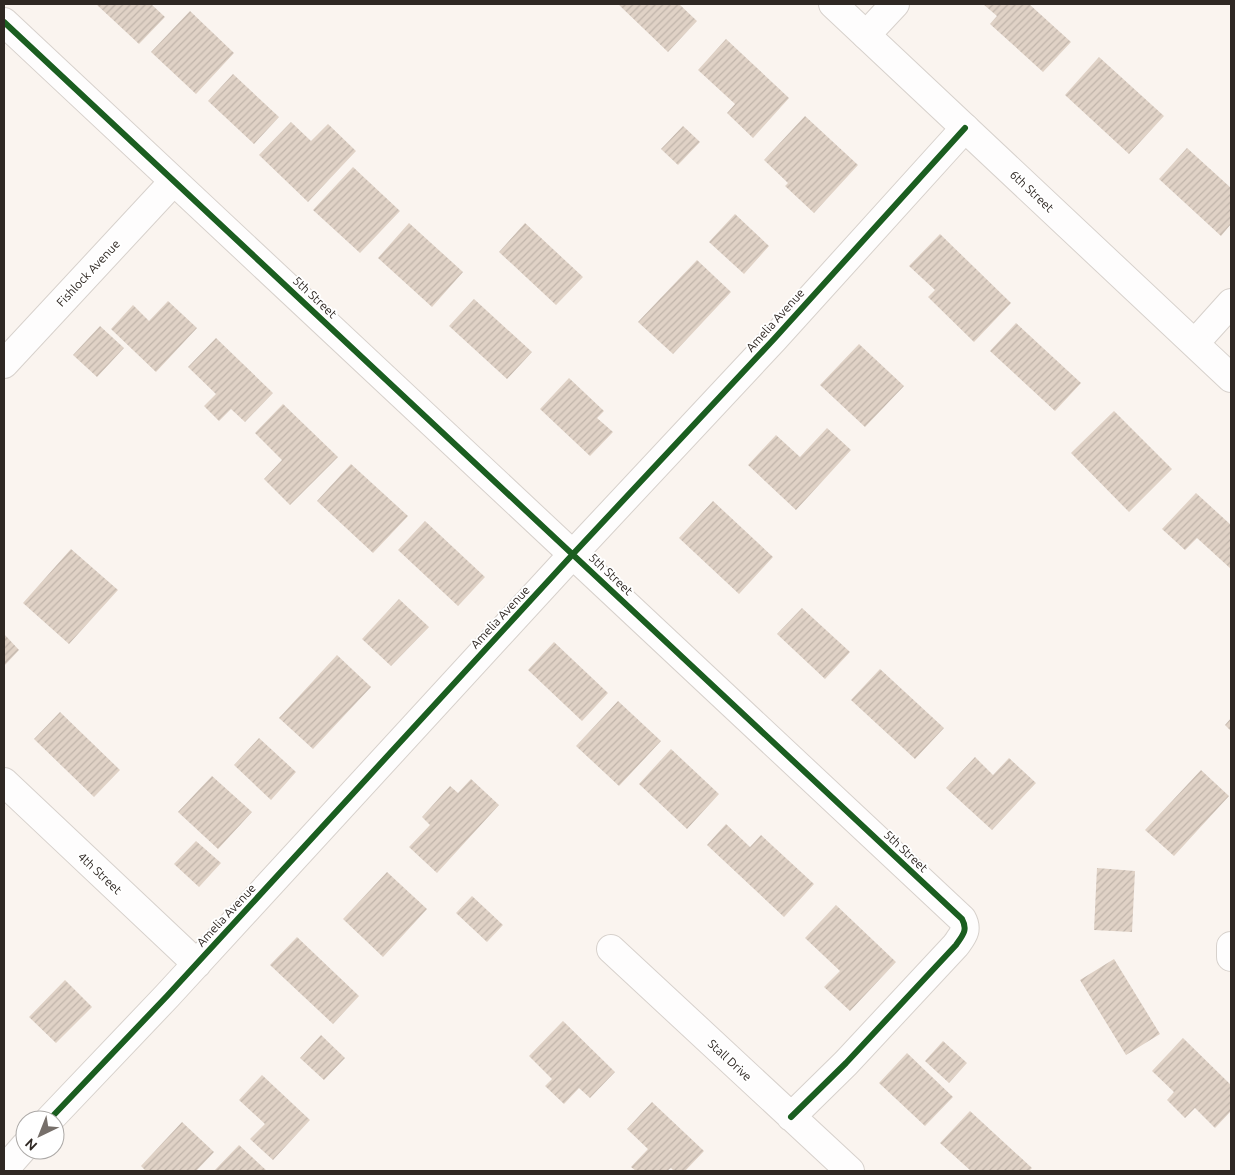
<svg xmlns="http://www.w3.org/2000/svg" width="1235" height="1175" font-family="Ubuntu,sans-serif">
<defs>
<pattern id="building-hatch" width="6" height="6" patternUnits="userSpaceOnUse" patternTransform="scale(1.25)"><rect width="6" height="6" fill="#e0d2c6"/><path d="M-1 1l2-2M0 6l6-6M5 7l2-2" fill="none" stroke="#c0b4aa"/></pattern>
</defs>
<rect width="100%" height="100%" fill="#faf4ef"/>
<!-- building -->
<path fill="url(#building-hatch)" d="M 96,4 L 151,4 L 165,17 L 139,44 Z
M 618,4 L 679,4 L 697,21 L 668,52 Z
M 983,4 L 1029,4 L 1071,42 L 1043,72 L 990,24 L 997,16 Z
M 190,11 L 234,53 L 196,94 L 151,52 Z
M 726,39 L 789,98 L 753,138 L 727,113 L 735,104 L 698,70 Z
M 1099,57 L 1164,116 L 1129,154 L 1065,95 Z
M 233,74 L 279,117 L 254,144 L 208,101 Z
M 805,116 L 858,165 L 814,213 L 785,186 L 788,183 L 764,160 Z
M 291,122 L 311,141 L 328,124 L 356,151 L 308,202 L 259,155 Z
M 683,126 L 700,142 L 678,165 L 661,149 Z
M 1187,148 L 1231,188 L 1231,224 L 1221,236 L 1159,179 Z
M 353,167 L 400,211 L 360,253 L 313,210 Z
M 735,214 L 769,246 L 744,274 L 709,242 Z
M 409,223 L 463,272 L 432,307 L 378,258 Z
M 525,223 L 583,277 L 556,305 L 499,252 Z
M 940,234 L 1011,303 L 974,342 L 928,297 L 935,290 L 909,266 Z
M 697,260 L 731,292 L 673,354 L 638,322 Z
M 474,299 L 532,352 L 507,379 L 449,326 Z
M 168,301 L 197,328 L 156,372 L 111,329 L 133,305 L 149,321 Z
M 1016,323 L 1081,383 L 1055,411 L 990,351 Z
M 100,326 L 124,348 L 97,377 L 73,355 Z
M 216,338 L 273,393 L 245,422 L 231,409 L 219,421 L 204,406 L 216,394 L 188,367 Z
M 859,344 L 904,386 L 865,427 L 820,385 Z
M 569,378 L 604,411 L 597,418 L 613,432 L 590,456 L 540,409 Z
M 283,404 L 338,457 L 290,505 L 264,479 L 282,460 L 255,433 Z
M 1114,411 L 1172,469 L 1129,512 L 1071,453 Z
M 827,428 L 851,450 L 796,510 L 748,465 L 776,435 L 800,457 Z
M 351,464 L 408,516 L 373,553 L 317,501 Z
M 1196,493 L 1231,525 L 1231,569 L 1197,538 L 1185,550 L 1162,529 Z
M 713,501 L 773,557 L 739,594 L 679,538 Z
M 425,521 L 485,577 L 458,606 L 398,550 Z
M 71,549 L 118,590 L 69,644 L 23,603 Z
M 399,599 L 429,627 L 391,666 L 362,639 Z
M 802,608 L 850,652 L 825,679 L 777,634 Z
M 4,634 L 19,650 L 4,666 Z
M 554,642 L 608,693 L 582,721 L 528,670 Z
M 337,655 L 371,687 L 313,749 L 279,718 Z
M 880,669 L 944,728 L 915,759 L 851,700 Z
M 618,701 L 661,741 L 619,786 L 576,746 Z
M 60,712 L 120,770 L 94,797 L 34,739 Z
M 1231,718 L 1231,731 L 1225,725 Z
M 259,738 L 296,772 L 271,800 L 234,765 Z
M 671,749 L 719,794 L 687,829 L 639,784 Z
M 975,757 L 993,775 L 1009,758 L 1036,783 L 992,830 L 946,788 Z
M 1201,770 L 1229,796 L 1174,856 L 1145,830 Z
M 212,776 L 252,812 L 218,849 L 178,812 Z
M 471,779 L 499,805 L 437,873 L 409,847 L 430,825 L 422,817 L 450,786 L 458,793 Z
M 726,824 L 750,847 L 761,835 L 814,884 L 784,917 L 707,845 Z
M 196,841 L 221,863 L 199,887 L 174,864 Z
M 1097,868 L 1135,871 L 1132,932 L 1094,930 Z
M 387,872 L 427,909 L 383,957 L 343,919 Z
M 472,896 L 503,925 L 487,942 L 456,913 Z
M 836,905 L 896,962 L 850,1011 L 824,987 L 840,971 L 805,938 Z
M 297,937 L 359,996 L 333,1024 L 270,965 Z
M 1114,959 L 1160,1034 L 1126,1055 L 1080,980 Z
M 65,980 L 92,1007 L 56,1043 L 29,1017 Z
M 563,1021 L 615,1072 L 590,1098 L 579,1088 L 564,1104 L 545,1086 L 552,1079 L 529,1056 Z
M 321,1035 L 345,1058 L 324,1080 L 300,1058 Z
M 1183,1038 L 1231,1085 L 1231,1111 L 1215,1128 L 1195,1108 L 1185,1118 L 1167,1100 L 1174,1092 L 1152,1071 Z
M 943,1041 L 967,1063 L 949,1083 L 925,1061 Z
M 907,1053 L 953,1097 L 925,1126 L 879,1083 Z
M 262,1075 L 310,1120 L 273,1160 L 250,1139 L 265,1124 L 239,1100 Z
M 652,1102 L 704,1151 L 685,1171 L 674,1171 L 671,1168 L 667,1171 L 636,1171 L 631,1167 L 648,1149 L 627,1129 Z
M 970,1111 L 1032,1168 L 1029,1171 L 971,1171 L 940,1143 Z
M 182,1122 L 214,1152 L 196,1171 L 146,1171 L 141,1166 Z
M 239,1145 L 267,1171 L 214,1171 Z"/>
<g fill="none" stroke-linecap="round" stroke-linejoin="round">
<defs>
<path id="street" d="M 4,22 L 962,919 C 968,930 963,935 956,945 L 846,1063 L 791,1117
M 866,35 L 895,4
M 1195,343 L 1231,303
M 4,782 L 197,964
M 1231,946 L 1231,957
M 611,949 L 850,1171
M 49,1120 L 167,996 L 573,554 L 774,339 L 965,128
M 4,1170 L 25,1146"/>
<path id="secondary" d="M 833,4 L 1231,378
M 4,364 L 173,182"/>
</defs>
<!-- street casing -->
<use href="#street" stroke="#d7d1cc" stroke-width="30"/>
<!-- secondary casing -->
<use href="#secondary" stroke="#d7d1cc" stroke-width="30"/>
<!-- street -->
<use href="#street" stroke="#fefdfd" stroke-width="28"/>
<!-- secondary -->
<use href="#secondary" stroke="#fefdfd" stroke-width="28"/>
<defs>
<path id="cycleway" d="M 4,22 L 962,919 C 968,930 963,935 956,945 L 846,1063 L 791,1117
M 49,1120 L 167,996 L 573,554 L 774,339 L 965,128"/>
</defs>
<!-- cycleway casing -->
<use href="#cycleway" stroke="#fff" stroke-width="9"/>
<!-- cycleway -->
<use href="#cycleway" stroke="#1b5e20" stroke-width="6"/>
</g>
<g text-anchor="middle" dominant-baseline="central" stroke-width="4" stroke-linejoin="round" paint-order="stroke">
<!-- street labels -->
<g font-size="12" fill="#2f2823" stroke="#fff">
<text transform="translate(1032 191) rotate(43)">6th Street</text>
<text transform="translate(88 273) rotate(-47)">Fishlock Avenue</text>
<text transform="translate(315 297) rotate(43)">5th Street</text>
<text transform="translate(775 320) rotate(-48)">Amelia Avenue</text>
<text transform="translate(611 574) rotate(43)">5th Street</text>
<text transform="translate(500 617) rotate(-47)">Amelia Avenue</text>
<text transform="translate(906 851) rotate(43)">5th Street</text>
<text transform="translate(100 873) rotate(43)">4th Street</text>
<text transform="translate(226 915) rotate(-47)">Amelia Avenue</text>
<text transform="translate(730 1060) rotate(43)">Stall Drive</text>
</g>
</g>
<!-- border -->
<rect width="1235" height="1175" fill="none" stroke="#2f2823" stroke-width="10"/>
<!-- north arrow -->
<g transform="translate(40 1135) rotate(223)"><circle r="24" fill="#ffffff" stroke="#aca9a7"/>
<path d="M0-4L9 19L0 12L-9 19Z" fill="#766f6a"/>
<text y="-8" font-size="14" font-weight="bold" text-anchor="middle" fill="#2f2823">N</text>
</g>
</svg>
